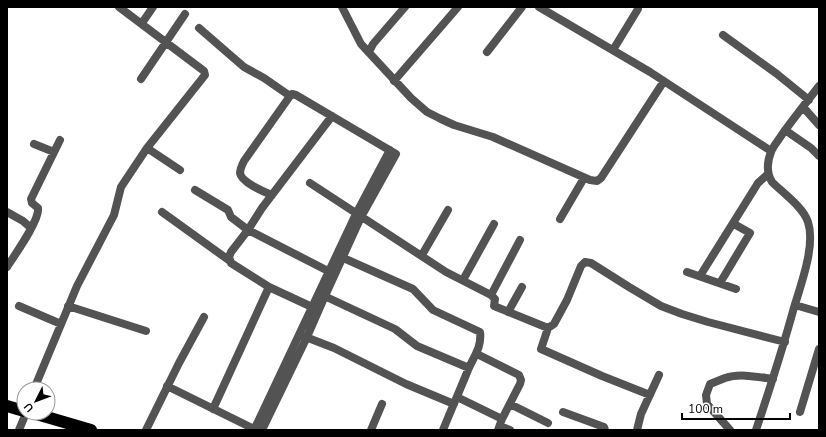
<svg xmlns="http://www.w3.org/2000/svg" width="826" height="437" font-family="'Nunito Sans',sans-serif">
<rect width="100%" height="100%" fill="#fff"/>
<g fill="none" stroke-linecap="round" stroke-linejoin="round">
<!-- minor -->
<path stroke="#535353" stroke-width="8" d="M 342,7 L 361,44 L 411,98 L 427,112 L 441,119 L 454,125 L 493,137 L 590,180 L 597,181 L 601,178 L 664,81
M 539,7 L 650,72 L 771,151
M 142,23 L 153,7
M 199,28 L 244,67 L 264,78 L 290,96
M 723,35 L 777,74 L 809,100
M 613,50 L 638,9 L 638,7
M 369,52 L 373,44 L 405,7
M 487,52 L 522,7
M 141,79 L 185,14
M 394,81 L 458,7
M 803,107 L 819,125
M 785,130 L 811,148 L 819,156
M 34,144 L 54,152
M 147,148 L 180,170
M 310,183 L 446,272 L 491,295 L 495,299 L 494,306 L 548,328 L 554,324 L 567,300 L 581,266 L 585,262 L 591,263 L 629,287 L 661,306 L 682,314 L 708,322 L 785,342
M 195,190 L 228,210 L 231,217 L 248,230 L 332,273
M 7,212 L 23,221 L 31,228
M 162,212 L 230,261
M 560,219 L 584,178
M 422,255 L 448,210
M 339,256 L 413,289 L 433,310 L 480,332 C 482,347 474,356 468,370 C 460,390 451,410 443,430
M 7,267 C 14,256 40,220 38,208 L 32,203 L 31,199 L 60,140
M 687,272 L 736,289
M 700,276 L 758,183 L 768,174
M 463,280 L 494,224
M 720,283 L 750,233 L 734,224
M 320,294 L 395,329 L 417,346 L 469,368
M 491,295 L 520,240
M 795,305 L 819,312
M 19,306 L 61,324
M 68,306 L 146,331
M 312,307 L 269,287 L 231,263 L 229,257 L 231,252 L 248,230 L 262,208 L 332,116
M 508,312 L 522,287
M 548,328 L 541,349 L 602,376 L 650,395
M 303,336 L 334,348 L 406,384 L 454,404
M 477,354 L 519,375 L 521,380 L 520,384 L 502,419 L 498,430
M 167,386 L 256,430
M 34,389 L 77,286 L 114,215 L 121,187 L 147,148 L 205,75 L 204,71 L 119,7
M 457,397 L 502,419
M 510,404 L 548,423
M 213,409 L 269,287
M 563,412 L 604,427 L 605,430
M 800,412 L 819,349
M 500,426 L 510,430
M 19,430 L 26,413
M 146,430 L 179,363 L 204,317
M 254,430 L 356,214 L 390,150
M 262,430 L 307,337 L 325,296 L 361,217 L 396,154 L 296,95 L 292,94 L 290,96 L 244,161 C 242,165 240,169 240,173 C 241,182 264,192 272,195
M 371,430 L 382,404
M 637,430 L 641,414 L 659,375
M 730,430 L 707,404 L 706,395 L 710,384 C 715,382 720,380 725,378 C 740,373 758,377 773,379
M 756,430 C 769,391 782,351 793,311 C 800,287 816,246 808,222 C 803,207 783,193 772,182 C 766,172 767,162 771,152 C 773,146 778,141 781,136 C 793,119 806,103 819,86"/>
<!-- highway -->
<path stroke="#000" stroke-width="12" d="M 7,406 L 24,411
M 33,413 L 91,430"/>
</g>
<!-- border -->
<rect width="826" height="437" fill="none" stroke="#000000" stroke-width="16"/>
<!-- north arrow -->
<g transform="translate(36 401) rotate(228)"><circle r="19" fill="#ffffff" stroke="#999999"/>
<path d="M0-3L7 15L0 10L-7 15Z" fill="#000000"/>
<text y="-6" font-size="11" font-weight="bold" text-anchor="middle" fill="#000000">U</text>
</g>
<!-- scale -->
<path d="M682 413v6h108v-6" fill="none" stroke="#000000" stroke-width="2"/>
<text x="688" y="413" font-size="12" fill="#000000" stroke="#ffffff" stroke-width="3" paint-order="stroke">100 m</text>
</svg>
